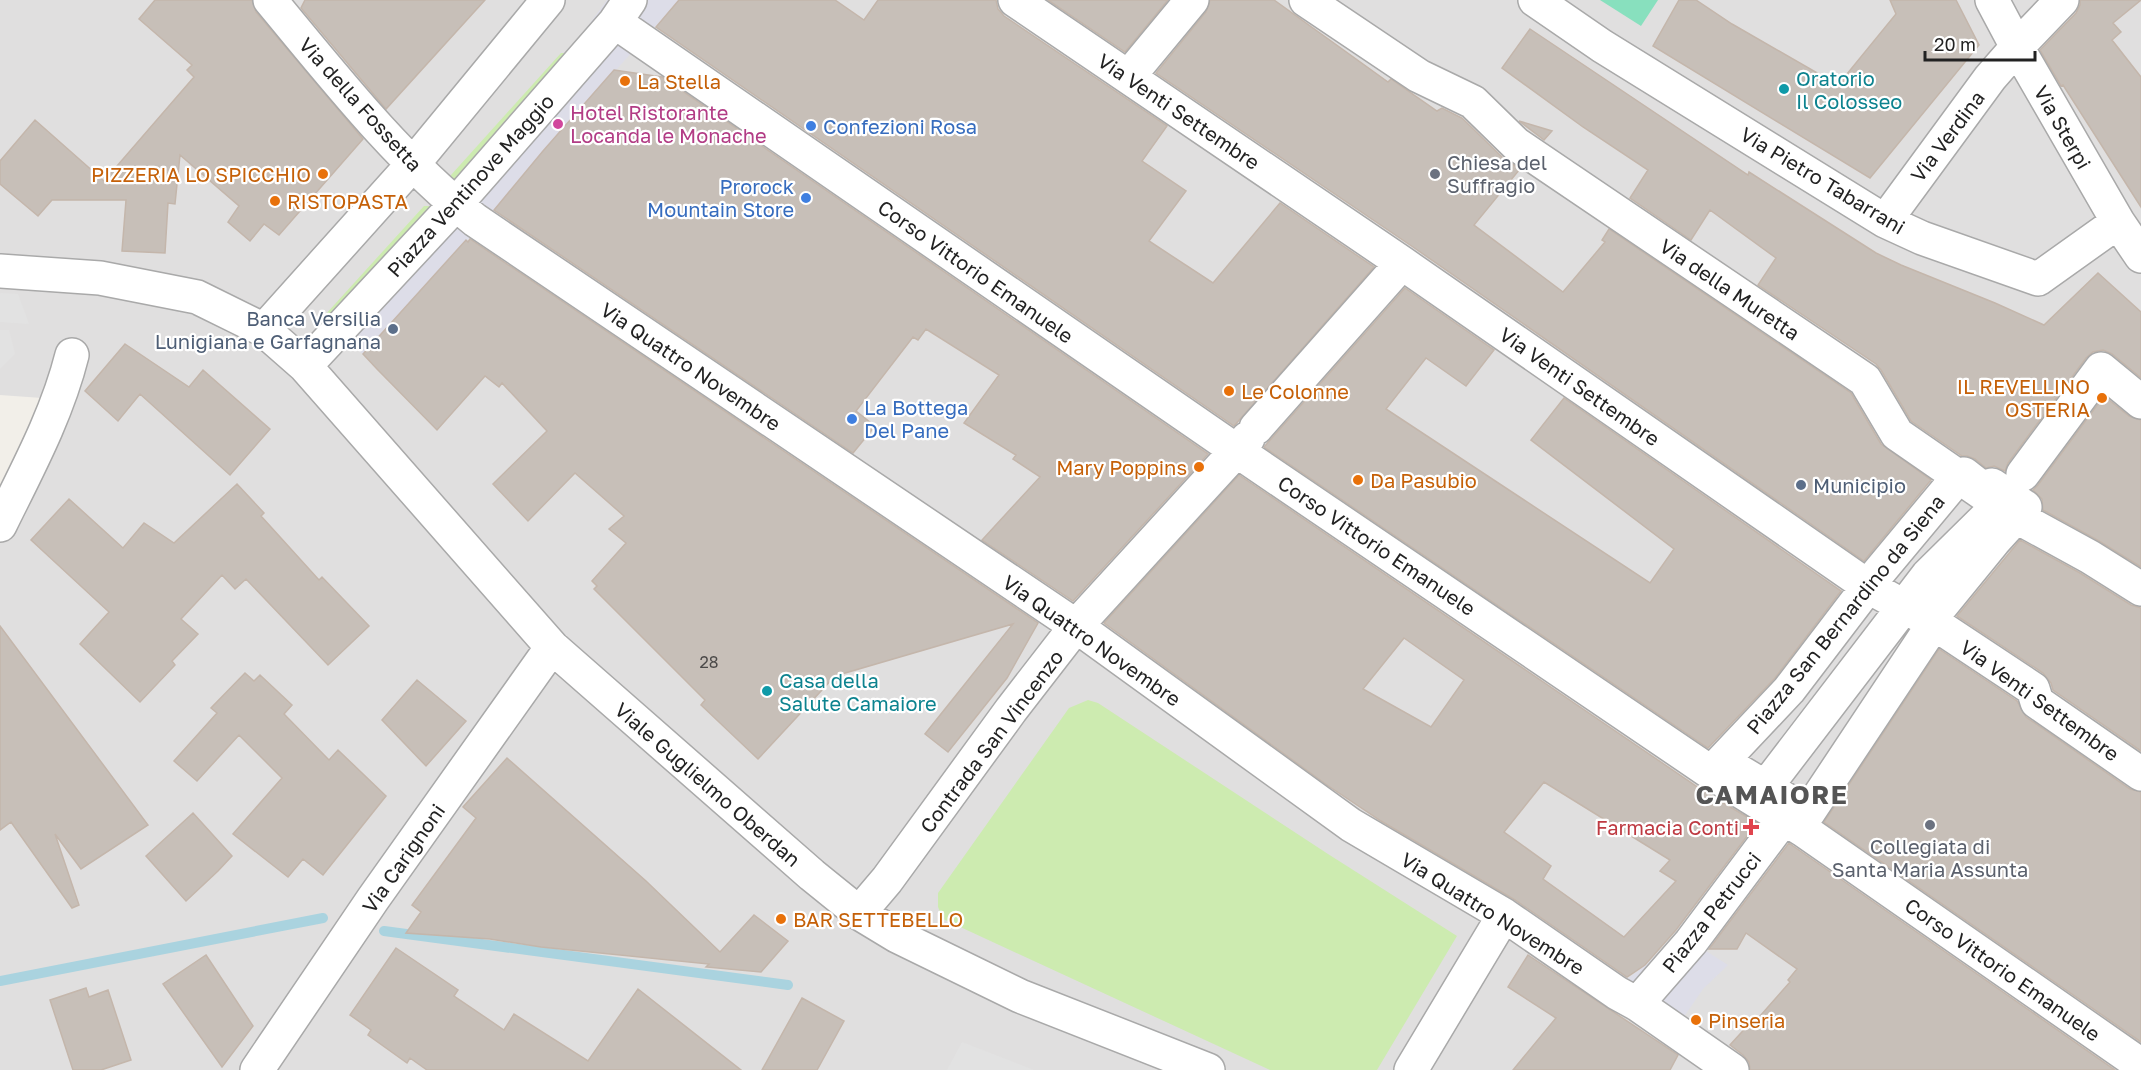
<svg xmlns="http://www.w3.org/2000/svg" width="2141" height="1070" font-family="'Golos Text',sans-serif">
<rect width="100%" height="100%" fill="#f2efe9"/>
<!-- residential -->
<path fill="#e0dfdf" d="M 0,0 L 2141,0 L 2141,1070 L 0,1070 L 0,509 L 56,399 L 0,395 Z"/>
<!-- grass -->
<path fill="#cdebb0" d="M 561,53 L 568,53 L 456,184 L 450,181 L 451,175 Z
M 424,206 L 431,206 L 431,211 L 325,324 L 325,315 Z
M 1088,700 L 1098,703 L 1328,854 L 1457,936 L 1377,1070 L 1270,1070 L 943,919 L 938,907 L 938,893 L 1069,708 Z"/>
<!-- pitch -->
<path fill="#88e0be" d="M 1600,0 L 1658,0 L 1641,26 Z"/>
<!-- parking -->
<path fill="#e2e2e2" d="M 0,293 L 18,294 L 29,324 L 0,322 Z
M 0,330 L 9,330 L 15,354 L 0,369 Z
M 962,1042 L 1034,1070 L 947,1070 Z"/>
<!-- plaza -->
<path fill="#dddde8" d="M 607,0 L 679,0 L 543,151 L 491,214 L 363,354 L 325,324 L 431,211 L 431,206 L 450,181 L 456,184 L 568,53 Z
M 1678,933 L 1728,965 L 1703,989 L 1679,1024 L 1623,982 L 1646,965 Z"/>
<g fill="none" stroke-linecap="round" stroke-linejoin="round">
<!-- stream -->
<path stroke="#aad3df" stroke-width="10" d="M 384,931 L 788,985
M 0,981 L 323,918"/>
</g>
<!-- building -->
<path fill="#c7bfb8" stroke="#c4b6ab" stroke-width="1.5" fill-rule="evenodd" d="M 155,0 L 252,0 L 256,12 L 363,139 L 279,235 L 264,224 L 250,241 L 228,222 L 239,206 L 180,155 L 175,204 L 168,203 L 165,253 L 122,251 L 126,200 L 52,200 L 38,216 L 0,184 L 0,161 L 35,120 L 104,181 L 194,77 L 187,70 L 192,65 L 139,19 Z
M 305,0 L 485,0 L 386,109 L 301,8 Z
M 679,0 L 835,0 L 864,20 L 878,0 L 996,0 L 998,9 L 1004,16 L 1167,126 L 1142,161 L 1186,191 L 1149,241 L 1213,283 L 1280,203 L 1374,267 L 1234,426 L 656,27 Z
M 1048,0 L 1168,0 L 1125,52 Z
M 1210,0 L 1274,0 L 1388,82 L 1391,79 L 1437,111 L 1442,108 L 1462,118 L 1503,158 L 1520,169 L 1474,225 L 1563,292 L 1605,242 L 1602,240 L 1609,229 L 1851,393 L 1881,444 L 1931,480 L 1864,561 L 1413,247 L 1156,73 L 1206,12 Z
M 1679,0 L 1696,0 L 1732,24 L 1838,85 L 1896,14 L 1890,0 L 1956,0 L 1979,45 L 1870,178 L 1653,46 Z
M 2080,0 L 2141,0 L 2113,23 L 2121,32 L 2112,40 L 2141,77 L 2141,207 L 2063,85 L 2061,86 L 2040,50 L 2076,13 L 2080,5 Z
M 1530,29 L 1748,175 L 1749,172 L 1876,253 L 1901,265 L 1995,303 L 2044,325 L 2098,273 L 2141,312 L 2141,378 L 2112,354 L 2103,350 L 2093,352 L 2086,358 L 2008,463 L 2005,471 L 1994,466 L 1986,468 L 1975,459 L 1967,456 L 1962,456 L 1911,421 L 1881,370 L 1876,364 L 1758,285 L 1776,258 L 1710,210 L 1691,240 L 1630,198 L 1648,170 L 1583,127 L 1502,68 Z
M 614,70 L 662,77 L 1208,454 L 1073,601 L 982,540 L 1040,477 L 1013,459 L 1016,455 L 964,423 L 999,375 L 926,329 L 918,340 L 913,337 L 856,411 L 875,426 L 853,453 L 494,210 L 543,151 Z
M 1519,121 L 1552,131 L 1544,140 Z
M 470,239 L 1038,623 L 1007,678 L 948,752 L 925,734 L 1013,624 L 835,676 L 758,759 L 701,705 L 705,700 L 594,589 L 597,586 L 592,581 L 626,543 L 609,529 L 624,516 L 575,473 L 528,521 L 493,484 L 547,431 L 502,383 L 499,387 L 485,376 L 437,430 L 377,369 L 363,354 L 466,240 L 468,242 Z
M 1405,288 L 1494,350 L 1466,386 L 1426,358 L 1386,409 L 1650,583 L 1674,549 L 1531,440 L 1564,398 L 1841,591 L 1775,678 L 1708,748 L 1264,447 Z
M 125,344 L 189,387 L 203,370 L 270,429 L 230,475 L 140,394 L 118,421 L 85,391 Z
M 2104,396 L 2129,416 L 2141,420 L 2141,567 L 2099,541 L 2043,510 L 2042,499 L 2033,490 L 2038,485 Z
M 1239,475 L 1702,790 L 1757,823 L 1676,930 L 1645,965 L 1627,977 L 1515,900 L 1381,821 L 1327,785 L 1104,623 ZM 1404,638 L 1464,680 L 1431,727 L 1363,689 ZM 1544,782 L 1670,860 L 1660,871 L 1676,881 L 1624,937 L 1543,879 L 1551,866 L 1504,832 Z
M 237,484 L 264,513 L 261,516 L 319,580 L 322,577 L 369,626 L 328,665 L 246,579 L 235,589 L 222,575 L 181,619 L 198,634 L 172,661 L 175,665 L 140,702 L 80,644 L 109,612 L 31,540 L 69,499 L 123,548 L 144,523 L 174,543 Z
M 2020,540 L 2080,573 L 2131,605 L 2141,608 L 2141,751 L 2053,690 L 2051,683 L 2043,673 L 1957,616 Z
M 0,626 L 148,825 L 81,869 L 55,834 L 79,905 L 72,908 L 11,822 L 0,830 Z
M 1939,649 L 2017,701 L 2026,717 L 2130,789 L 2141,792 L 2141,1042 L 1824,822 Z
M 245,673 L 254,681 L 260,675 L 292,705 L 284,714 L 329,760 L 338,750 L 386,796 L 323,875 L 303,859 L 288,877 L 233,834 L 282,778 L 239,735 L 197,781 L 174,761 L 217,713 L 211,708 Z
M 417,680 L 466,721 L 426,766 L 382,720 Z
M 507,758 L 646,881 L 720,952 L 754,915 L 788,941 L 761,972 L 706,967 L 709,964 L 541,947 L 490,939 L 406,933 L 421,912 L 412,905 L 476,818 L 463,807 Z
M 193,813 L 232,856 L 218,871 L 186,901 L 146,856 Z
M 1789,843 L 1793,846 L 2115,1070 L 1750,1070 L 1749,1062 L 1743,1055 L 1730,1045 L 1750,1023 L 1753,1024 L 1790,982 L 1788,980 L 1797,969 L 1746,933 L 1737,949 L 1709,949 Z
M 396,948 L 458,990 L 454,996 L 504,1030 L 514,1014 L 588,1061 L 638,989 L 741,1070 L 427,1070 L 410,1058 L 407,1063 L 368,1035 L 371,1030 L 350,1015 Z
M 206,955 L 253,1026 L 222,1067 L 163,984 Z
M 1528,955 L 1678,1055 L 1670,1070 L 1513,1070 L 1556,1018 L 1508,987 Z
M 86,988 L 89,997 L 108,990 L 131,1060 L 101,1070 L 73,1070 L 50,1000 Z
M 802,998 L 844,1021 L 817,1070 L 762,1070 Z"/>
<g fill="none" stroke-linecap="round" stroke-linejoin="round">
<defs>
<path id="minor" d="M 270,0 C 334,77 397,158 475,220 L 1076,626 L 1351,825 L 1504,915 L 1617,993 L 1637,1004 L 1732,1070
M 1015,0 L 1402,263 L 1869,587 L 1932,622 L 2033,689 L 2037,702 L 2141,774
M 1306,0 L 1419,76 L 1473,102 L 1516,144 L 1865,380 L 1897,434 L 2017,517 L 2090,557 L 2141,589
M 1535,0 L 1602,46 L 1885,221 L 1922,238 L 2038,279 L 2118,222
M 1992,0 L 2017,47 L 2118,222 L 2141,256
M 615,22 L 1237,451 L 1713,774 L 1803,830 L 2141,1065
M 1129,76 L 1192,0
M 1885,221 L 1990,78 L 2017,47 L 2062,0
M 0,271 L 100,278 L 197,297 L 264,330 L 305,366 L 552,647 L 812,875 L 859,913 L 897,936 L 1020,996 L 1208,1070
M 264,330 L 413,164 L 548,0
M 305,366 L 455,205 L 615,22 L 630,0
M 1256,428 L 1402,263
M 1964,474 L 1987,492 L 1992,485 L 2025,507 L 1994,541 L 1936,612 L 1929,631 L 1808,813 L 1722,761 L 1789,690 L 1879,572 L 1954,482 L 1960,479 Z
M 2023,474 L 2101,369 L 2141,402
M 0,525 C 27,470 57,415 72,355
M 1754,799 L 1765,788 L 1928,575 L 1998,506
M 859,913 L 887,880 L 1011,710 L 1076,626 L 1248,438
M 1637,1004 L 1691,942 L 1784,818
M 257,1070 L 373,899 L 552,647
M 1411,1070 L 1504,915"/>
</defs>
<!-- minor casing -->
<use href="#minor" stroke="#a9a9a9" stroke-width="36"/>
<!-- minor -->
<use href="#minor" stroke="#fff" stroke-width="33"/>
</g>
<!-- markers -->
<g fill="#e8710a" stroke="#fff" stroke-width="2">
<circle cx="625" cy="81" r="6"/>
<circle cx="323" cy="174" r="6"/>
<circle cx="275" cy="201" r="6"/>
<circle cx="1229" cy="391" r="6"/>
<circle cx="2102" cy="398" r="6"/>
<circle cx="1199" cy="467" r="6"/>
<circle cx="1358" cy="480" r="6"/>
<circle cx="781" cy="919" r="6"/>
<circle cx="1696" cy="1020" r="6"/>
</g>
<g fill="#0f9aa8" stroke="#fff" stroke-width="2">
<circle cx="1784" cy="89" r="6"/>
<circle cx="767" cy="691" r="6"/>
</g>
<circle fill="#d1479c" stroke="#fff" stroke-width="2" cx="558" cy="124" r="6"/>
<g fill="#3f7fe0" stroke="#fff" stroke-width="2">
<circle cx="811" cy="126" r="6"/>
<circle cx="806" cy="198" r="6"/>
<circle cx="852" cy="419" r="6"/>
</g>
<g fill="#6b7280" stroke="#fff" stroke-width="2">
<circle cx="1435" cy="174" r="6"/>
<circle cx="1930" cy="825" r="6"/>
</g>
<g fill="#5c6f8a" stroke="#fff" stroke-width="2">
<circle cx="393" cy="329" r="6"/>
<circle cx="1801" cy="485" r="6"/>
</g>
<path fill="#e0444e" stroke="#fff" stroke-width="2" d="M1748 818h6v6h6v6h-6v6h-6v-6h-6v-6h6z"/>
<g text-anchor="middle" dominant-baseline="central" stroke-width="4.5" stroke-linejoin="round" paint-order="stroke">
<!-- number labels -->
<g font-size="16" fill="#4b4948">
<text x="709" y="662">28</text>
</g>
<!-- culture labels -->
<g font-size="20" fill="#0d838f" stroke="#fff" text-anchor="start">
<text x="1796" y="78">Oratorio<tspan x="1796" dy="23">Il Colosseo</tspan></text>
<text x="779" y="680">Casa della<tspan x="779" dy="23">Salute Camaiore</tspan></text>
</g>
<!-- food labels -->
<g font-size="20" fill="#c56008" stroke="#fff" text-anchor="start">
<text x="637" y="81">La Stella</text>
<text x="311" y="174" text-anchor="end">PIZZERIA LO SPICCHIO</text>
<text x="287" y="201">RISTOPASTA</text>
<text x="2090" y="386" text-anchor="end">IL REVELLINO<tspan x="2090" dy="23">OSTERIA</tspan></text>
<text x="1241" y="391">Le Colonne</text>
<text x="1187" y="467" text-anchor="end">Mary Poppins</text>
<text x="1370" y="480">Da Pasubio</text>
<text x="793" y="919">BAR SETTEBELLO</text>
<text x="1708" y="1020">Pinseria</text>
</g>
<!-- street labels -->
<g font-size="20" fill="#222" stroke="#fff">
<text transform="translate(361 104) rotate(48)">Via della Fossetta</text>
<text transform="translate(1179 111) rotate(34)">Via Venti Settembre</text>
<text transform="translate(2063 127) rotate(60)">Via Sterpi</text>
<text transform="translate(1947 136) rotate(-53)">Via Verdina</text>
<text transform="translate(1823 180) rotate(31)">Via Pietro Tabarrani</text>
<text transform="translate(470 185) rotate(-48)">Piazza Ventinove Maggio</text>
<text transform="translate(976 271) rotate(35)">Corso Vittorio Emanuele</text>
<text transform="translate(1730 289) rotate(34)">Via della Muretta</text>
<text transform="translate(691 366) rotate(34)">Via Quattro Novembre</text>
<text transform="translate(1580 386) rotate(35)">Via Venti Settembre</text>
<text transform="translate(1377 545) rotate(34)">Corso Vittorio Emanuele</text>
<text transform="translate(1845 614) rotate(-51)">Piazza San Bernardino da Siena</text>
<text transform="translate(1092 640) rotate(35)">Via Quattro Novembre</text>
<text transform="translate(2040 700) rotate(36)">Via Venti Settembre</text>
<text transform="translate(991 741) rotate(-53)">Contrada San Vincenzo</text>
<text transform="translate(708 784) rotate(41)">Viale Guglielmo Oberdan</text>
<text transform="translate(403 858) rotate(-55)">Via Carignoni</text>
<text transform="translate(1711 912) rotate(-52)">Piazza Petrucci</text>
<text transform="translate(1493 913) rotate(32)">Via Quattro Novembre</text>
<text transform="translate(2003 969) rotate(35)">Corso Vittorio Emanuele</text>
</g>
<!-- hotel labels -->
<g font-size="20" fill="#b23c85" stroke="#fff" text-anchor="start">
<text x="570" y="112">Hotel Ristorante<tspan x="570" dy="23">Locanda le Monache</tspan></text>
</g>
<!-- shop labels -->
<g font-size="20" fill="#366cbe" stroke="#fff" text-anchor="start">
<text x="823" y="126">Confezioni Rosa</text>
<text x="794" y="186" text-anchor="end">Prorock<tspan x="794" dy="23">Mountain Store</tspan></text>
<text x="864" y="407">La Bottega<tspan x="864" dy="23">Del Pane</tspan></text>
</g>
<!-- worship labels -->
<g font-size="20" fill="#5b616d" stroke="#fff" text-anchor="start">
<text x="1447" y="162">Chiesa del<tspan x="1447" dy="23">Suffragio</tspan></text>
<text x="1930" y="846" text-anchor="middle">Collegiata di<tspan x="1930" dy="23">Santa Maria Assunta</tspan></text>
</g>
<!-- service labels -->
<g font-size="20" fill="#4e5e75" stroke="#fff" text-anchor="end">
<text x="381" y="318">Banca Versilia<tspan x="381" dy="23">Lunigiana e Garfagnana</tspan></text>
<text x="1813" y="485" text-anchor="start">Municipio</text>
</g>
<!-- health labels -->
<g font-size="20" fill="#be3a42" stroke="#fff" text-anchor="end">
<text x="1739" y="827">Farmacia Conti</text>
</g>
<!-- district labels -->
<g font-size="26" font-weight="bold" letter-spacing="1.5" fill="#555" stroke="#fff">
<text x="1772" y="794">CAMAIORE</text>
</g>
</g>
<!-- scale -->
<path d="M1925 51v9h110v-9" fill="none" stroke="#222222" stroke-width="3"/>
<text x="1934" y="51" font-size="18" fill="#222222" stroke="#ffffff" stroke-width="4.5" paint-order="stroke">20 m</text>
</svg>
